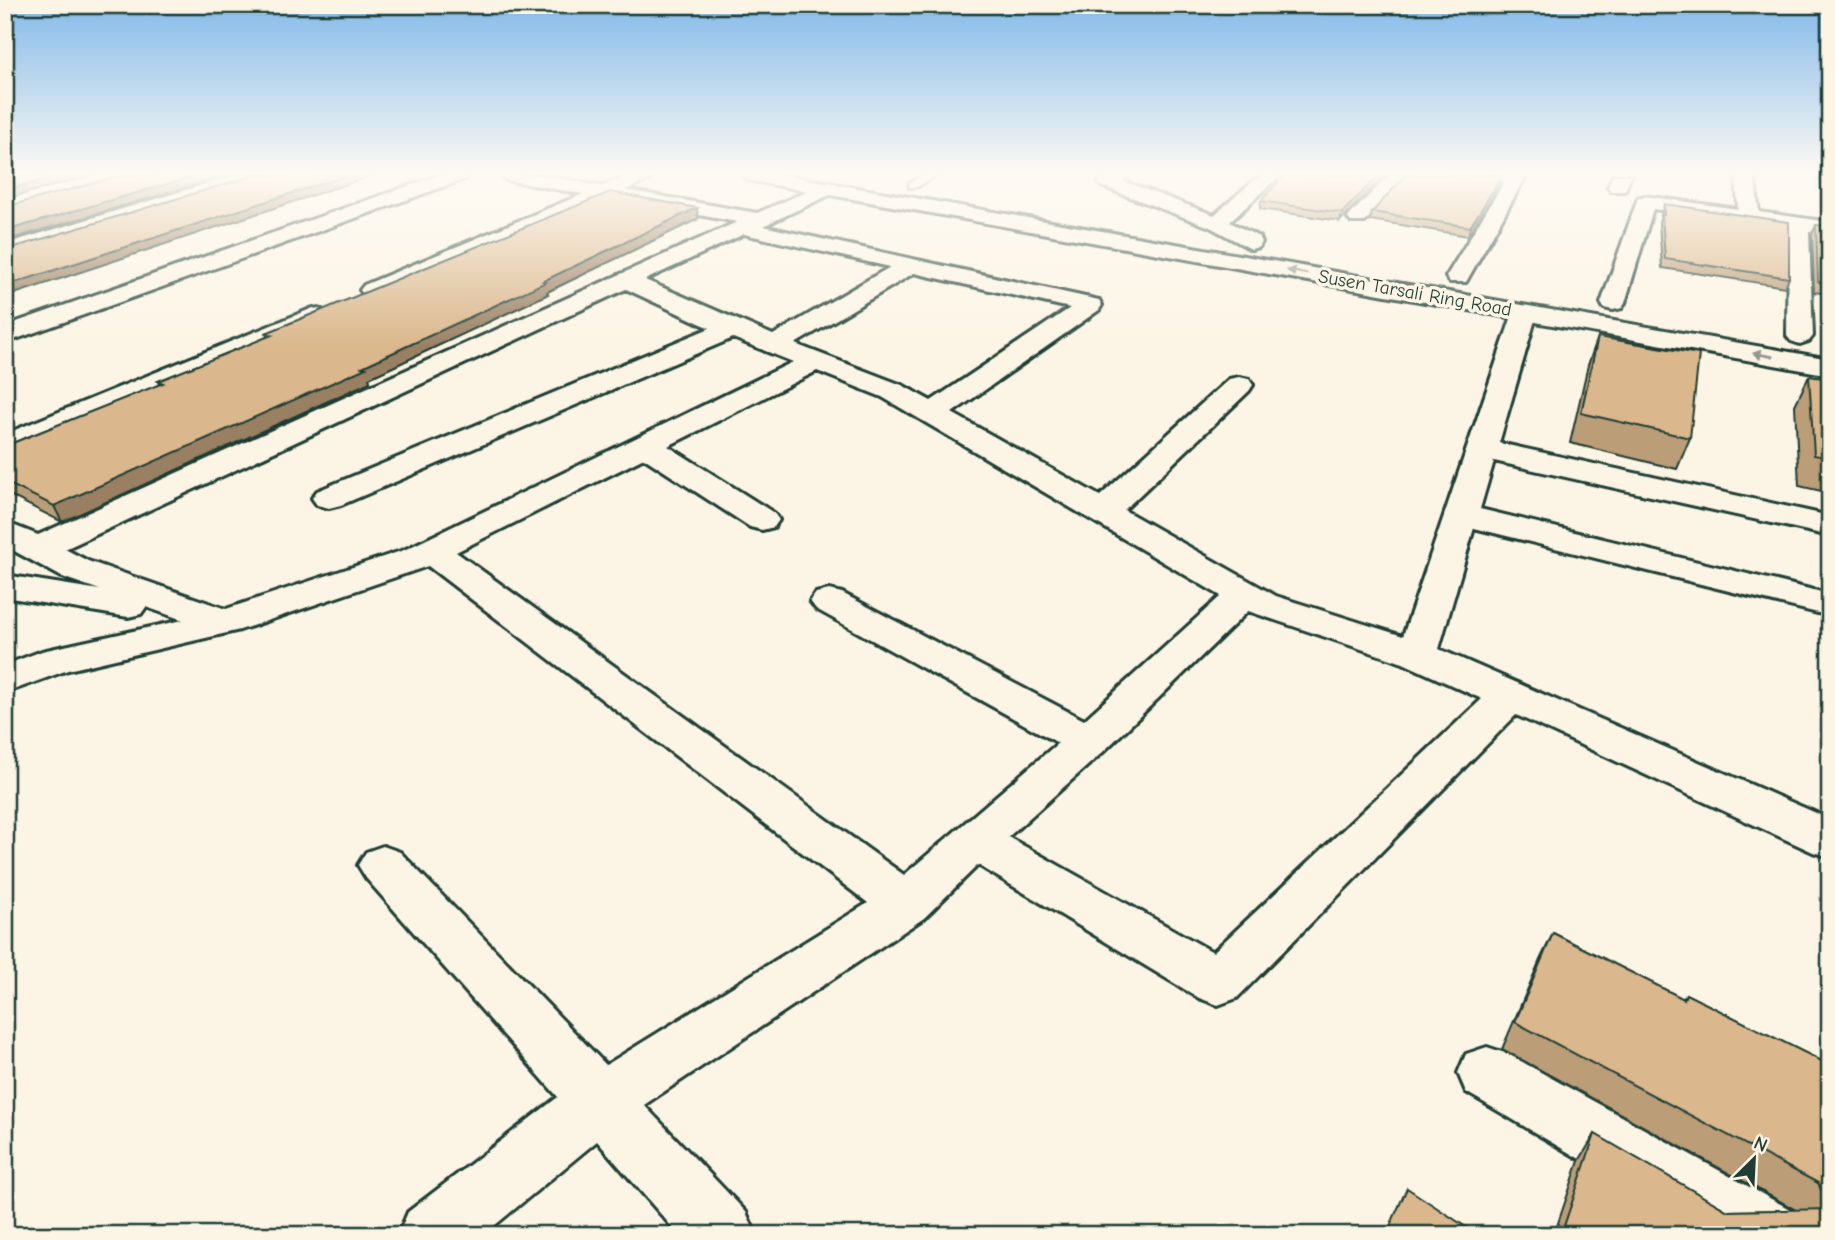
<svg xmlns="http://www.w3.org/2000/svg" width="1835" height="1240" font-family="'Comic Neue',sans-serif">
<rect width="100%" height="100%" fill="#fcf5e5"/>
<filter id="ink" filterUnits="userSpaceOnUse"><feTurbulence type="fractalNoise" baseFrequency=".0143" numOctaves="2"/><feDisplacementMap in="SourceGraphic" scale="14" xChannelSelector="R" yChannelSelector="G"/><feConvolveMatrix kernelMatrix="1 2 1 2 8 2 1 2 1" color-interpolation-filters="sRGB"/></filter>
<g filter="url(#ink)">
<g fill="none" stroke-linecap="round" stroke-linejoin="round">
<defs>
<path id="lane" d="M 923,175 L 937,175 L 917,187 L 909,187 L 909,183 Z"/>
<path id="street" d="M 236,175 L 264,175 L 262,179 L 5,258 L 5,244 Z
M 440,175 L 467,175 L 465,179 L 5,343 L 5,326 Z
M 502,175 L 542,175 L 602,186 L 628,175 L 653,175 L 651,179 L 625,190 L 757,213 L 829,182 L 836,184 L 839,188 L 836,192 L 763,226 L 1099,300 L 1102,305 L 1099,310 L 952,413 L 1100,496 L 1229,379 L 1239,377 L 1249,379 L 1253,385 L 1249,391 L 1124,510 L 1276,596 L 1403,636 L 1513,313 L 1516,308 L 1525,306 L 1534,308 L 1537,313 L 1499,443 L 1830,516 L 1830,536 L 1494,461 L 1480,509 L 1830,594 L 1830,616 L 1474,528 L 1439,649 L 1830,819 L 1830,857 L 1813,852 L 1516,715 L 1237,998 L 1218,1005 L 1199,998 L 978,865 L 924,918 L 644,1105 L 746,1212 L 756,1235 L 679,1235 L 597,1141 L 483,1235 L 398,1235 L 408,1212 L 558,1097 L 366,878 L 358,865 L 366,852 L 383,846 L 400,852 L 606,1065 L 868,903 L 428,566 L 240,630 L 68,670 L 5,693 L 5,665 L 42,651 L 183,620 L 146,607 L 141,614 L 128,617 L 5,597 L 5,575 L 100,590 L 62,577 L 5,546 L 5,522 L 38,535 L 737,222 L 606,198 L 380,295 L 364,295 L 360,290 L 364,285 L 583,194 L 511,181 L 504,179 ZM 744,234 L 890,267 L 773,335 L 645,280 ZM 914,273 L 1070,308 L 931,401 L 902,385 L 795,344 ZM 626,289 L 710,328 L 317,491 L 312,498 L 317,505 L 329,508 L 341,505 L 733,338 L 793,362 L 404,550 L 226,609 L 88,561 L 65,549 ZM 817,371 L 882,397 L 1221,596 L 1084,720 L 842,593 L 829,590 L 816,593 L 810,601 L 816,609 L 1058,743 L 904,875 L 456,552 L 644,458 L 750,527 L 762,530 L 774,527 L 779,520 L 774,513 L 668,446 ZM 1248,611 L 1403,663 L 1482,699 L 1213,952 L 1008,837 L 1104,751 Z
M 1106,175 L 1128,175 L 1123,181 L 1214,215 L 1260,175 L 1280,175 L 1230,222 L 1259,237 L 1262,242 L 1259,247 L 1251,249 L 1210,227 L 1101,186 L 1098,182 Z
M 1389,175 L 1408,175 L 1365,222 L 1351,222 L 1348,218 L 1351,214 Z
M 1483,175 L 1523,175 L 1525,178 L 1466,282 L 1450,282 L 1446,277 L 1504,182 L 1485,179 Z
M 1613,175 L 1631,175 L 1625,191 L 1611,191 L 1608,187 Z
M 1736,175 L 1754,175 L 1759,212 L 1830,222 L 1830,234 L 1809,231 L 1813,336 L 1809,341 L 1800,344 L 1791,341 L 1787,336 L 1788,228 L 1653,209 L 1625,303 L 1622,308 L 1613,310 L 1604,308 L 1601,303 L 1638,198 L 1645,196 L 1738,209 Z
M 1818,175 L 1830,175 L 1830,181 L 1820,179 Z
M 313,308 L 322,310 L 325,315 L 322,320 L 5,454 L 5,434 Z
M 1487,1047 L 1508,1054 L 1795,1212 L 1805,1235 L 1709,1235 L 1466,1092 L 1458,1073 L 1466,1054 Z"/>
<path id="primary" d="M 744,175 L 784,175 L 1830,359 L 1830,375 L 753,181 L 746,179 Z"/>
</defs>
<!-- lane casing -->
<use href="#lane" stroke="#1f3d34" stroke-width="5"/>
<!-- street casing -->
<use href="#street" stroke="#1f3d34" stroke-width="6"/>
<!-- primary casing -->
<use href="#primary" stroke="#1f3d34" stroke-width="6"/>
<!-- lane -->
<use href="#lane" fill="#fcf5e5" fill-rule="evenodd"/>
<!-- street -->
<use href="#street" fill="#fcf5e5" fill-rule="evenodd"/>
<!-- primary -->
<use href="#primary" fill="#fcf5e5" fill-rule="evenodd"/>
</g>
<!-- wall -->
<path fill="#bb9d78" stroke="#1f3d34" stroke-width="2" d="M 1385,175 L 1340,221 L 1260,209 L 1261,201 Z
M 1502,176 L 1500,184 L 1468,236 L 1370,220 L 1372,212 Z
M 1664,204 L 1789,278 L 1785,287 L 1662,268 L 1659,223 Z
M 698,219 L 547,292 L 548,294 L 369,378 L 370,382 L 62,522 L 5,493 L 5,446 L 159,385 L 158,381 L 267,337 L 266,333 Z
M 1816,225 L 1830,227 L 1830,294 L 1814,292 L 1812,234 Z
M 1598,337 L 1690,438 L 1677,469 L 1570,443 L 1588,365 Z
M 1809,376 L 1830,379 L 1830,493 L 1799,486 L 1795,405 Z
M 1553,933 L 1683,999 L 1686,994 L 1830,1065 L 1830,1235 L 1554,1235 L 1579,1161 L 1595,1134 L 1728,1211 L 1796,1210 L 1502,1049 L 1540,960 Z"/>
<!-- shaded-wall -->
<path fill="#998062" stroke="#1f3d34" stroke-width="2" d="M 61,175 L 93,175 L 5,199 L 5,190 Z
M 198,175 L 227,175 L 5,241 L 5,231 Z
M 348,175 L 371,175 L 371,176 L 5,297 L 5,286 Z
M 1379,175 L 1385,175 L 1340,221 L 1342,213 Z
M 1502,176 L 1500,184 L 1468,236 L 1470,227 Z
M 697,208 L 698,219 L 547,292 L 548,294 L 369,378 L 370,382 L 62,522 L 54,506 L 362,367 Z"/>
<!-- building -->
<path fill="#dab78c" stroke="#1f3d34" stroke-width="2" d="M 5,175 L 61,175 L 5,190 Z
M 123,175 L 198,175 L 5,231 L 5,207 Z
M 256,175 L 348,175 L 5,286 L 5,250 Z
M 1284,175 L 1379,175 L 1342,213 L 1261,201 Z
M 1406,175 L 1495,175 L 1502,176 L 1470,227 L 1372,212 Z
M 610,192 L 697,208 L 543,281 L 546,282 L 362,367 L 366,368 L 54,506 L 5,482 L 5,446 L 163,383 L 158,381 L 272,335 L 266,333 Z
M 1664,204 L 1789,222 L 1789,278 L 1665,259 L 1662,215 L 1664,215 Z
M 1816,225 L 1830,227 L 1830,284 L 1818,282 Z
M 1598,337 L 1699,354 L 1690,438 L 1581,413 Z
M 1809,376 L 1830,379 L 1830,458 L 1814,455 Z
M 1553,933 L 1684,999 L 1686,994 L 1830,1065 L 1830,1208 L 1818,1183 L 1515,1022 Z
M 1595,1134 L 1728,1211 L 1830,1209 L 1830,1235 L 1561,1235 Z
M 1407,1188 L 1478,1235 L 1386,1235 Z"/>
<!-- one-way arrows -->
<defs><path id="oneway-solid" d="M-6-.8H1V-3.2L6.5 0L1 3.2V.8H-6Z" transform="scale(1.75)"/></defs>
<g fill="#8e998c">
<use href="#oneway-solid" transform="translate(1297 272) rotate(-170)"/>
<use href="#oneway-solid" transform="translate(1763 355) rotate(-170)"/>
</g>
</g>
<!-- sky -->
<linearGradient id="sky" x2="0" y2="1"><stop stop-color="#84baea"/><stop offset="0.5" stop-color="#fefaf3"/><stop offset="1" stop-color="#fefaf3" stop-opacity="0"/></linearGradient>
<rect width="1835" height="348" fill="url(#sky)"/>
<g text-anchor="middle" dominant-baseline="central" stroke-width="7" stroke-linejoin="round" paint-order="stroke">
<!-- far-street labels -->
<g font-size="19" fill="#1f3d34" stroke="#fcf5e5">
<text transform="translate(1415 293) rotate(10)">Susen Tarsali Ring Road</text>
</g>
</g>
<!-- margin -->
<rect width="1835" height="1240" fill="none" stroke="#fcf5e5" stroke-width="28"/>
<rect x="14" y="14" width="1807" height="1212" fill="none" stroke="#1f3d34" stroke-width="2.5" filter="url(#ink)"/>
<!-- north arrow -->
<g transform="translate(1754 1159) rotate(24)" stroke="#fcf5e5" stroke-width="5" paint-order="stroke">
<path d="M0-5L12 26L0 18L-12 26Z" fill="#1f3d34"/>
<text y="-10" font-size="19" font-weight="bold" text-anchor="middle" fill="#1f3d34">N</text>
</g>
</svg>
